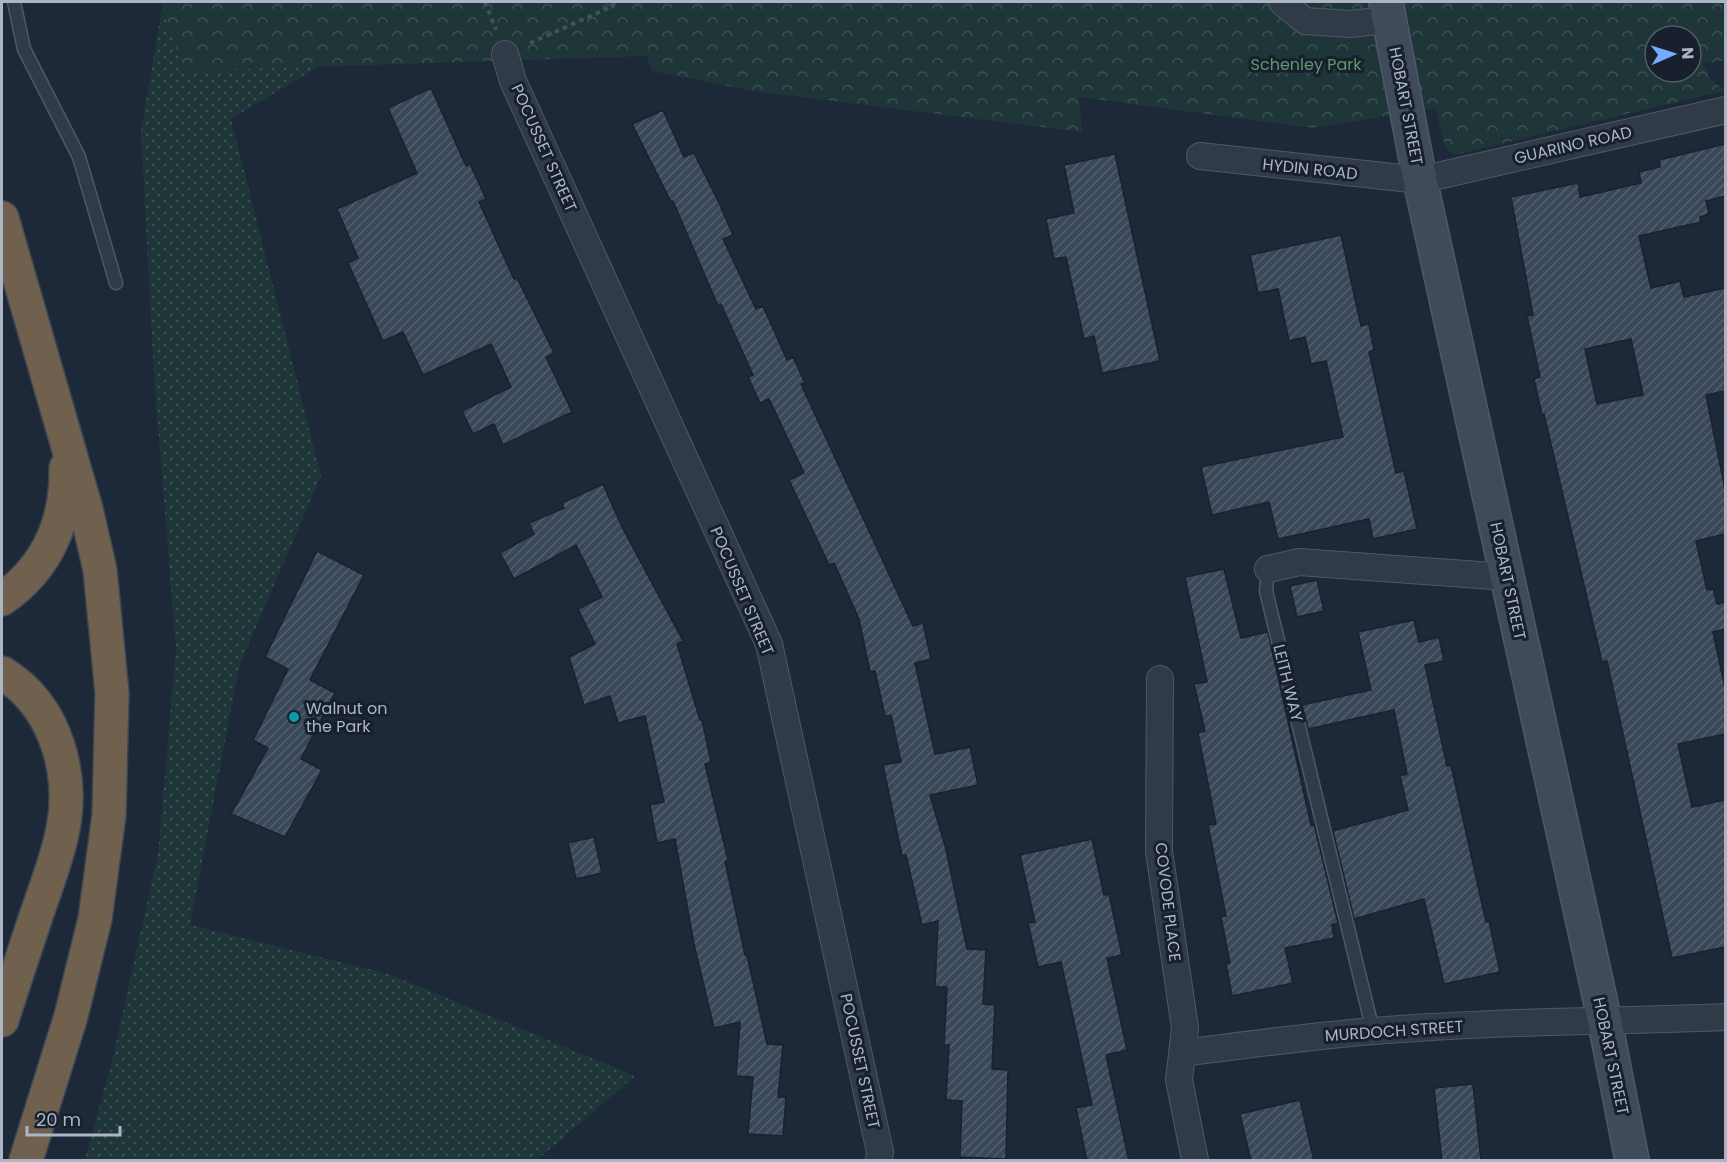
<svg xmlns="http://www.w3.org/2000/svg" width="1727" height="1162" font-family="Poppins,sans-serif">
<defs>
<pattern id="grass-dots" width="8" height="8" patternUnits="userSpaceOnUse" patternTransform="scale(1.5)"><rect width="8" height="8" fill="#1f3639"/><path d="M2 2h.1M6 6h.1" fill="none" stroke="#3d5154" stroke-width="1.8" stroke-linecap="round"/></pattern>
<pattern id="forest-crowns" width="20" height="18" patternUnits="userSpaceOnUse" patternTransform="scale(1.5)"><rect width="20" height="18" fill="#1f3639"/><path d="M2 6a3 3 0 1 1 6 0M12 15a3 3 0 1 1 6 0" fill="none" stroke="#3d5154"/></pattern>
<pattern id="building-hatch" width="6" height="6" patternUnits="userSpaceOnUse" patternTransform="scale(1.5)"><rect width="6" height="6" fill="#394758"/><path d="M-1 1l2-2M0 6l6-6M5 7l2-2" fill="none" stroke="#535f6e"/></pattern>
</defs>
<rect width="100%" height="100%" fill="#1d2938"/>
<!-- grass -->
<path fill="url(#grass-dots)" d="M 163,2 L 427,2 L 231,119 L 321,476 L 239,667 L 190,925 L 389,974 L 635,1076 L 537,1160 L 85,1160 L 112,1061 L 158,854 L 176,649 L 154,376 L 141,131 Z"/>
<!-- forest -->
<path fill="url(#forest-crowns)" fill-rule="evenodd" d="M 162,2 L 1725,2 L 1726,60 L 1703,64 L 1709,76 L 1723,91 L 1454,155 L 1446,149 L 1435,108 L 1313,128 L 1079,97 L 1082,132 L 753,91 L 652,71 L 647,56 L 183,71 ZM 1655,36 L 1691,36 L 1691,72 L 1655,72 Z"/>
<!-- building -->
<path fill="url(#building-hatch)" stroke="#19222e" stroke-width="1.5" fill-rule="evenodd" d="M 431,88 L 466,166 L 470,164 L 486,199 L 479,202 L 514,279 L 517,278 L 554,353 L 546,357 L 572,412 L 503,445 L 494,424 L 473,434 L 462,411 L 511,387 L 491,344 L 423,375 L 403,332 L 383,341 L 348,263 L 358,258 L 337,209 L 417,173 L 388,108 Z
M 663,110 L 684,157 L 694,153 L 720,205 L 733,235 L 723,239 L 756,309 L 763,306 L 787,360 L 793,357 L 805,383 L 801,384 L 913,626 L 923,623 L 931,659 L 915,663 L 935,754 L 970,747 L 978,785 L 930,795 L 946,849 L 967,949 L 986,950 L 983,1004 L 995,1005 L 992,1069 L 1008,1070 L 1006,1159 L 960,1157 L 962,1101 L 946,1100 L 949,1045 L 944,1045 L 947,987 L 935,987 L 938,921 L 922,925 L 906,855 L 902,856 L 883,765 L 901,762 L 891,715 L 885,716 L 875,671 L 870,672 L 859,619 L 834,563 L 829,565 L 789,480 L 804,473 L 769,399 L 760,403 L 748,377 L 753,375 L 721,304 L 718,306 L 673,201 L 671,202 L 632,124 Z
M 1725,144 L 1725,196 L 1706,201 L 1709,214 L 1700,217 L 1701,222 L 1639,236 L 1651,288 L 1680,281 L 1684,297 L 1725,288 L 1725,391 L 1706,395 L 1725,489 L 1725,534 L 1696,541 L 1707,590 L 1713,589 L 1717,604 L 1725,602 L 1725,629 L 1713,632 L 1725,688 L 1725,734 L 1678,744 L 1692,807 L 1725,800 L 1725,947 L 1672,958 L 1607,661 L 1602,662 L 1544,414 L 1542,415 L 1534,379 L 1540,377 L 1527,316 L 1533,315 L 1511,197 L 1578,183 L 1580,197 L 1641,183 L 1639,172 L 1660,167 L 1659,160 ZM 1631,339 L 1643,395 L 1597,404 L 1585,349 Z
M 1115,154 L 1160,361 L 1102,373 L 1094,336 L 1084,339 L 1066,257 L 1054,259 L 1046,219 L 1074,213 L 1064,165 Z
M 1341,235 L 1361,326 L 1369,324 L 1374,350 L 1369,352 L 1396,473 L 1404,471 L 1417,529 L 1373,539 L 1369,519 L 1278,539 L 1269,502 L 1212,515 L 1201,467 L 1343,437 L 1326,361 L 1311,364 L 1305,337 L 1289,341 L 1278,289 L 1258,293 L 1250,255 Z
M 603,484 L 622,527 L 683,641 L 677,644 L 700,720 L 702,720 L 711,762 L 705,764 L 728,860 L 725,861 L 745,955 L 747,955 L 767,1044 L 783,1045 L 778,1097 L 786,1097 L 783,1136 L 748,1134 L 753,1077 L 736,1076 L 740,1022 L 714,1028 L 694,944 L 675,839 L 657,843 L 650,805 L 664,802 L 645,716 L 618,723 L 610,696 L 584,705 L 569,657 L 595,644 L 578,609 L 602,597 L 576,545 L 514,579 L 500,553 L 534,534 L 529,523 L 564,508 L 562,503 Z
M 317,551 L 364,575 L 310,680 L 335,693 L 301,759 L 322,770 L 285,837 L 231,814 L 268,748 L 253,740 L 288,669 L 265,657 Z
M 1224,569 L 1241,638 L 1268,632 L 1311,825 L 1314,824 L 1338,923 L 1332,925 L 1334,938 L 1285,948 L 1293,983 L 1232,996 L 1226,964 L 1230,963 L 1221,917 L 1226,916 L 1208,825 L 1216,824 L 1198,733 L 1205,731 L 1194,684 L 1207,682 L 1185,577 Z
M 1317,580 L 1324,611 L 1297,617 L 1290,586 Z
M 1414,620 L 1419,642 L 1439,637 L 1444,661 L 1425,665 L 1447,766 L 1451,765 L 1486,922 L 1489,921 L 1500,972 L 1444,984 L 1424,899 L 1354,919 L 1333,831 L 1408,810 L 1400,776 L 1407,774 L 1394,710 L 1308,729 L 1302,705 L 1371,690 L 1358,632 Z
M 594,837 L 602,873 L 576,879 L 568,843 Z
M 1092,839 L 1104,895 L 1109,894 L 1122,955 L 1107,958 L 1127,1050 L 1106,1055 L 1129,1161 L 1087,1161 L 1076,1108 L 1092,1105 L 1061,962 L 1038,967 L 1028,923 L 1035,922 L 1020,855 Z
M 1473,1084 L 1481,1161 L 1442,1161 L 1434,1088 Z
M 1300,1100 L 1314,1161 L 1251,1161 L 1240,1114 Z"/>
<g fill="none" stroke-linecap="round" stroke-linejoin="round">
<defs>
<path id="lane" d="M 14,2 L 24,49 L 79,157 L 116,283
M 1268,569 L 1266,591 L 1373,1031"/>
<path id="street" d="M 1282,2 L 1305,21 L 1350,24 L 1388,20
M 505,54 L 513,81 L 769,644 L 880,1152 L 879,1160
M 1200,156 L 1420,180 L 1726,110
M 1268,569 L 1299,562 L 1507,577
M 1160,679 L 1159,851 L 1185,1028 L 1179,1080 L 1195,1160
M 1183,1053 C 1246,1045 1310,1036 1374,1031 C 1491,1021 1608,1022 1726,1017"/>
<path id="secondary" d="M 1386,2 L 1420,180 L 1605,1022 L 1632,1160"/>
<path id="highway" d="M 2,218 L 86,509 L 100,570 L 112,693 L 109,815 L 95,919 L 71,1016 L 26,1160
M 2,599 C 47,568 67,522 66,468
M 2,673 C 57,706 76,777 61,838 C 55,864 45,890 36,916 C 25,950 13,985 2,1020"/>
</defs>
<!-- lane casing -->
<use href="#lane" stroke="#4f5866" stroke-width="15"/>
<!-- street casing -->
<use href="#street" stroke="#4f5866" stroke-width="28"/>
<!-- secondary casing -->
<use href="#secondary" stroke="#4f5866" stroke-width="36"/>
<!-- highway casing -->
<use href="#highway" stroke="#3c4552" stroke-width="36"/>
<!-- path -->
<path stroke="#3d5356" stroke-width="4" stroke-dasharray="4.5 4.5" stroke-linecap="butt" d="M 485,2 L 496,30
M 530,43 L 613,6 L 614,2"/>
<!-- lane -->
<use href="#lane" stroke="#313b48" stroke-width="12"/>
<!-- street -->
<use href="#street" stroke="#313b48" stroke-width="26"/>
<!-- secondary -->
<use href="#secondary" stroke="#3f4a5b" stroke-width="33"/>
<!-- highway -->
<use href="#highway" stroke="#6f614d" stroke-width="33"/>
</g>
<!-- markers -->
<circle fill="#0f9aa8" stroke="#17202c" stroke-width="2" cx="294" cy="717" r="6"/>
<g text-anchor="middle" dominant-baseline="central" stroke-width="6" stroke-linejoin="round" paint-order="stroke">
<!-- park labels -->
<g font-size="16" fill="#61976d" stroke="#17202c">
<text x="1306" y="64">Schenley Park</text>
</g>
<!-- street labels -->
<g font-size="16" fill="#abb5c5" stroke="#17202c">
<text transform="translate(1406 106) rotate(79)">HOBART STREET</text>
<text transform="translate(1573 145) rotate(-13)">GUARINO ROAD</text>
<text transform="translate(544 148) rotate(66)">POCUSSET STREET</text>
<text transform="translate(1310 169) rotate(6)">HYDIN ROAD</text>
<text transform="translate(1508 581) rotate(78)">HOBART STREET</text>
<text transform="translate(742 591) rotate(67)">POCUSSET STREET</text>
<text transform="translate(1288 683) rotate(76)">LEITH WAY</text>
<text transform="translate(1168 902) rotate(83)">COVODE PLACE</text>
<text transform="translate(1394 1031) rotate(-4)">MURDOCH STREET</text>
<text transform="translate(1611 1056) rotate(78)">HOBART STREET</text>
<text transform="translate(860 1061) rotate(78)">POCUSSET STREET</text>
</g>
<!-- poi labels -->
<g font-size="16" fill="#abb5c5" stroke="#17202c" text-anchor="start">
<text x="306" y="708">Walnut on<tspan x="306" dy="18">the Park</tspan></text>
</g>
</g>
<!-- border -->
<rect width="1727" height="1162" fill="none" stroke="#abb5c5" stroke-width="6"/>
<!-- north arrow -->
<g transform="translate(1673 54) rotate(87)"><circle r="28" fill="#17202c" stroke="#525c69" stroke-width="1.5"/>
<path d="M0-4.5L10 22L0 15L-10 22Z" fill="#76acff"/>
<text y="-9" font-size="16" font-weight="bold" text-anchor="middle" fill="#abb5c5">N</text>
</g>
<!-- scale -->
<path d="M27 1126v9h93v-9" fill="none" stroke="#abb5c5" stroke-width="3"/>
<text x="36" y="1126" font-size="18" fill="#abb5c5" stroke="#17202c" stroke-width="4.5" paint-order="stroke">20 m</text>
</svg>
